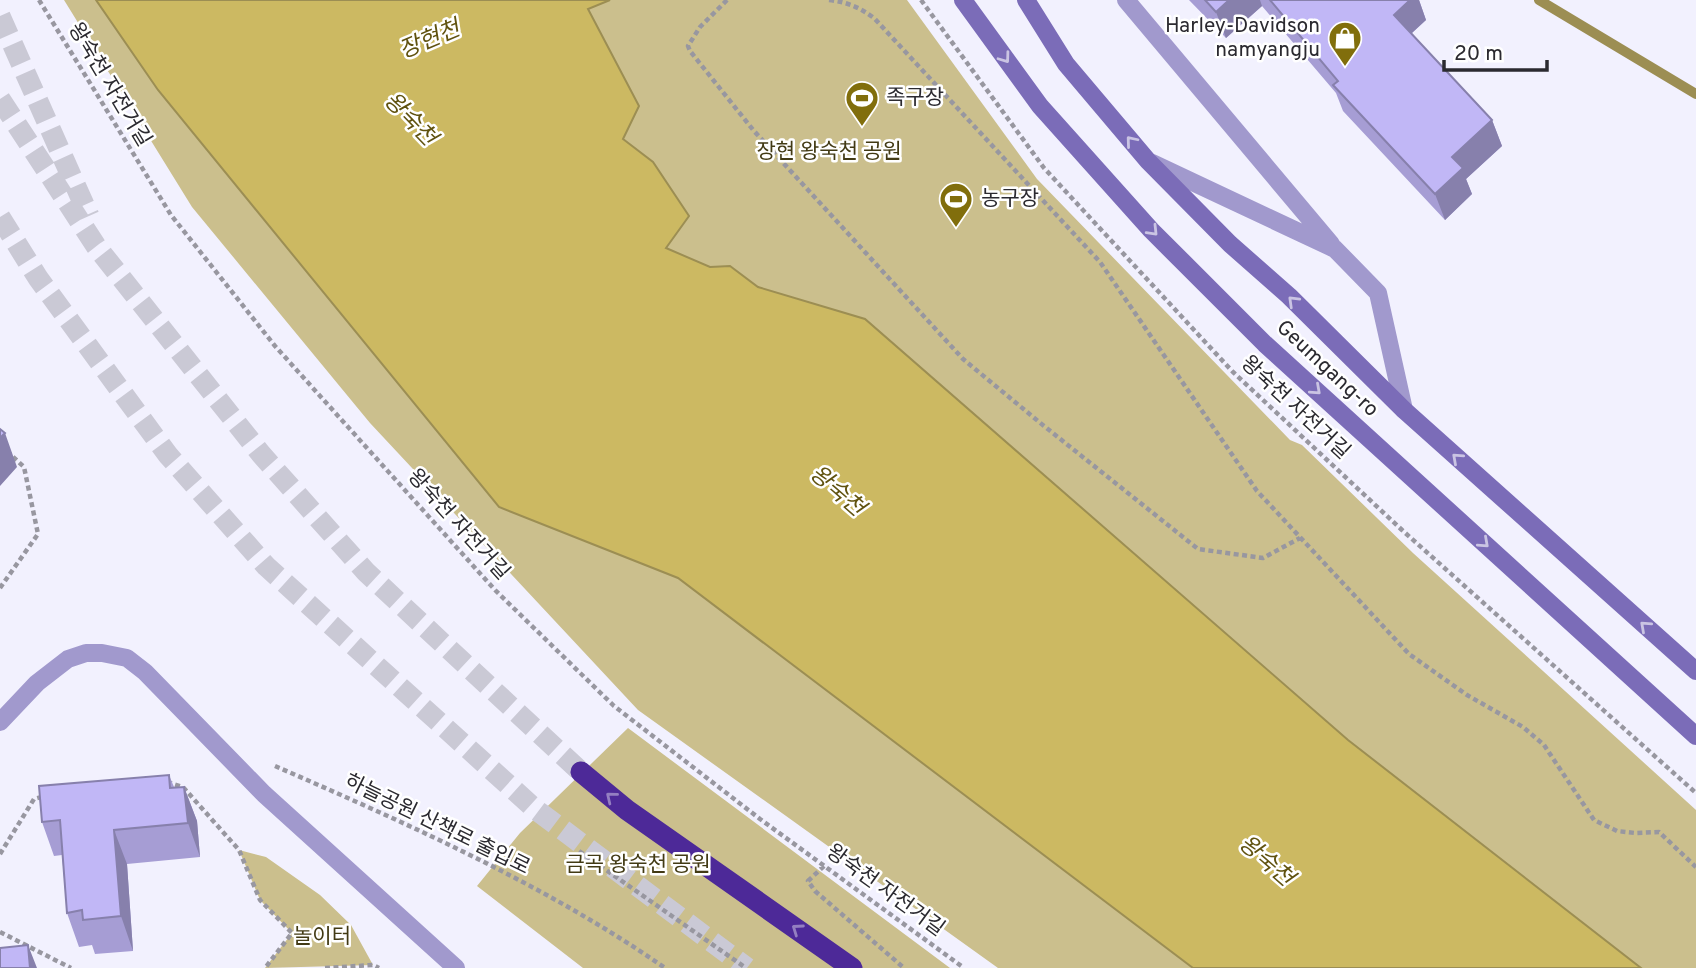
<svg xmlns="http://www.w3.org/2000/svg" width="1696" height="968" font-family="Overpass,'Noto Sans KR',sans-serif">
<rect width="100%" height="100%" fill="#f2f1fe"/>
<!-- green -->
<path fill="#cbbf8d" d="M 64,0 L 96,0 L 158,90 L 499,507 L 678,578 L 1193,968 L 998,968 L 638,710 L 370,423 L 192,207 Z
M 610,0 L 907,0 L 1037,179 L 1290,440 L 1302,445 L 1413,553 L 1696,810 L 1696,968 L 1641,968 L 1348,740 L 865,319 L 758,287 L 730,266 L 710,267 L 666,248 L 653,162 L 623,139 L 639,106 L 588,9 Z
M 628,728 L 950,968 L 583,968 L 477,886 L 520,833 Z
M 239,850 L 266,857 L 320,895 L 351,925 L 373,965 L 265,968 L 292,933 L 260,900 Z"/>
<!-- water -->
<path fill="#ccb962" stroke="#9c8e53" stroke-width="2" d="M 96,0 L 610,0 L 588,9 L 639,106 L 623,139 L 653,162 L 689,216 L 666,248 L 710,267 L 730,266 L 758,287 L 865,319 L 1348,740 L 1641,968 L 1193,968 L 678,578 L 499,507 L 158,90 Z"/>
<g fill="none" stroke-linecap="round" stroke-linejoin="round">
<!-- stream -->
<path stroke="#9c8e53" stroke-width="10" d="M 1539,0 L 1696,94"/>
<!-- highway-tunnel -->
<path stroke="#cac9d5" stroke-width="21" stroke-dasharray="21 10" stroke-linecap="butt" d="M 0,16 L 89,216
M 0,99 L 96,246 L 261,454 L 366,572 L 581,772
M 0,217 L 38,278 L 168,455 L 266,566 L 535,809 L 747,968"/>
<!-- path -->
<path stroke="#9897a0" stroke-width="4.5" stroke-dasharray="5 3.5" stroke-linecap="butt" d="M 39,0 L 171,215 L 275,346 L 495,590 L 614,706 L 760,819 L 964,968
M 727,0 L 700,27 L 688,46 L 690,51 L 754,131 L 963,359 L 1044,426 L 1198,549 L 1263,558 L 1300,538
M 829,0 C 847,2 859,7 874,18 L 1100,262 L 1257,491 L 1409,654 L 1467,695 L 1523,727 L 1544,745 L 1594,820 L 1617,831 L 1635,833 L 1659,832 L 1696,867
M 921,0 L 1044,168 L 1233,372 L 1402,530 L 1696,793
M 0,588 L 38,534 L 24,467 L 10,454
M 275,766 C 408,824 546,885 665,968
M 167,782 L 183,787 L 239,850 L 260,900 L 292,933 L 265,968
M 579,851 L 746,968
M 0,854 L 34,799 L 45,796
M 824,866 L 808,881 L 815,891 L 904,968
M 0,932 L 71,968
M 325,968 L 373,965 L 379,968"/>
<!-- lane -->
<path stroke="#a199cd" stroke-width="18" d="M 1126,0 L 1331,244
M 1152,163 L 1335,249 L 1378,293 L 1404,410"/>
<!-- street -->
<path stroke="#a199cd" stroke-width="18" d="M 0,722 L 37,683 L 68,659 L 86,653 L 102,653 L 127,658 L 145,672 L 264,794 L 456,968"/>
<!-- secondary -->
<path stroke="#7b6cb8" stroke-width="18" d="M 963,0 L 1040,106 L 1151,230 L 1265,344 L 1696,736
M 1026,0 L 1066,64 L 1148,161 L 1230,244 L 1289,296 L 1404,410 L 1696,671"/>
<!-- highway -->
<path stroke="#4d2998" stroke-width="21" d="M 581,772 L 627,810 L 852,968"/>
</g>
<!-- wall -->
<path fill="#a69dd4" d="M 1189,0 L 1419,0 L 1426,20 L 1411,34 L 1492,120 L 1502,146 L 1466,179 L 1472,194 L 1445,220 L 1343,111 L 1336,93 L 1262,6 L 1226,38 Z
M 169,775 L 174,787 L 184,787 L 197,821 L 200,857 L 127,864 L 133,951 L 95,954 L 92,945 L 79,947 L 67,913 L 62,855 L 54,856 L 42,822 Z"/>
<!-- shaded-wall -->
<path fill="#8780ac" d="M 1229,0 L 1260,0 L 1262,6 L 1226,38 L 1216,12 Z
M 1410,0 L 1419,0 L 1426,20 L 1403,41 L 1394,15 Z
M 1492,120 L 1502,146 L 1466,179 L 1472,194 L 1445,220 L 1435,194 L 1452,157 Z
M 5,433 L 17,467 L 0,486 L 0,438 Z
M 184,787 L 197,821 L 200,857 L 188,823 Z
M 114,830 L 127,864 L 133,951 L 121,916 Z
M 28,945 L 37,968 L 30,968 Z"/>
<!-- building -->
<path fill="#c1b7f6" stroke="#8780ac" stroke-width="2" d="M 1205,0 L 1229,0 L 1216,12 Z
M 1270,0 L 1410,0 L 1394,15 L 1492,120 L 1452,157 L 1463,168 L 1435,194 L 1333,85 L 1338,81 Z
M 0,429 L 5,433 L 0,438 Z
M 169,775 L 170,788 L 184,787 L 188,823 L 114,830 L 121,916 L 83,920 L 82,910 L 67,913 L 60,820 L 42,822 L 39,786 Z
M 28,945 L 30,968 L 0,968 L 0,948 Z"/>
<!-- one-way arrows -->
<defs><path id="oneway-chevron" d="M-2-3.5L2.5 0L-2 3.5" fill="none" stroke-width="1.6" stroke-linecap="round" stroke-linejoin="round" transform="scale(1.75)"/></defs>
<g stroke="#cac4e3">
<use href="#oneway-chevron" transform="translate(1005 58) rotate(54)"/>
<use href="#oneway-chevron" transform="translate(1131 141) rotate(-130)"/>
<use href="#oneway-chevron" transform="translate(1153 231) rotate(46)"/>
<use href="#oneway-chevron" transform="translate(1293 301) rotate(-136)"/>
<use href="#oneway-chevron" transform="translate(1316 390) rotate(42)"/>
<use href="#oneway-chevron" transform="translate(1457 458) rotate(-138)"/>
<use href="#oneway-chevron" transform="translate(1484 543) rotate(42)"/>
<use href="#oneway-chevron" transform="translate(1645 626) rotate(-138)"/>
</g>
<g stroke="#947fc1">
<use href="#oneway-chevron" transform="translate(611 797) rotate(-141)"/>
<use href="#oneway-chevron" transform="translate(797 929) rotate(-145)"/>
</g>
<!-- icons -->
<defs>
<symbol id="shop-pin" viewBox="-11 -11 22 30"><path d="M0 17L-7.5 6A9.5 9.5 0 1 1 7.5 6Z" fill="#816e0c" stroke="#fff"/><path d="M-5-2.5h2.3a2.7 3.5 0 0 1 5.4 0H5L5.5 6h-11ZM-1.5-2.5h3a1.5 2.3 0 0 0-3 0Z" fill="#fff"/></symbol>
<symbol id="stadium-pin" viewBox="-11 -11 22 30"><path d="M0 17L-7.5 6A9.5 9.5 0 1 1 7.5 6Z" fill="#816e0c" stroke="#fff"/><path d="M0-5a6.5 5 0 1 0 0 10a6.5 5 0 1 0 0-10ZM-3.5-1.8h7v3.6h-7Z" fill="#fff"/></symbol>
</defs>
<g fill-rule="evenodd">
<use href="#shop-pin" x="1326" y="19" width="38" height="52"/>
<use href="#stadium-pin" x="843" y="79" width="38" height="52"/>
<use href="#stadium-pin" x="937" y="180" width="38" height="52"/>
</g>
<g text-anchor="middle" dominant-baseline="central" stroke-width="5" stroke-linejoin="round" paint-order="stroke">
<!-- poi labels -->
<g font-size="21" fill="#2b2a30" stroke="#fff" text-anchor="start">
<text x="1320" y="26" text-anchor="end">Harley-Davidson<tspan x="1320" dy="24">namyangju</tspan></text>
<text x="886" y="98">족구장</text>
<text x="981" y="199">농구장</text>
</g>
<!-- street labels -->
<g font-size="21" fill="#2b2a30" stroke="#fff">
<text transform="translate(109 85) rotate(59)">왕숙천 자전거길</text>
<text transform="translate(1327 369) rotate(43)">Geumgang-ro</text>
<text transform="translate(1295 408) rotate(43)">왕숙천 자전거길</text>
<text transform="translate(458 525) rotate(48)">왕숙천 자전거길</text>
<text transform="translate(437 825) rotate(26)">하늘공원 산책로 출입로</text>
<text transform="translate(885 891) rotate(36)">왕숙천 자전거길</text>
</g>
<!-- park labels -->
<g font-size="21" fill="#423a14" stroke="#fff">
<text x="829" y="152">장현 왕숙천 공원</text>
<text x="638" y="865">금곡 왕숙천 공원</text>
<text x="322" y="937">놀이터</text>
</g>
<!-- water labels -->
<g font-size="23" font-style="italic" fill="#60520f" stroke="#fff">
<text transform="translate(430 41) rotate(-23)">장현천</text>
<text transform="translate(409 120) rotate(46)">왕숙천</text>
<text transform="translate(836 492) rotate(41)">왕숙천</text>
<text transform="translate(1265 862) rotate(41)">왕숙천</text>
</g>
</g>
<!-- scale -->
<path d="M1444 60v10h103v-10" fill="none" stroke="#2b2a30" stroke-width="3.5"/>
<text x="1454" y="60" font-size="21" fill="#2b2a30" stroke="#ffffff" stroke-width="5" paint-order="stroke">20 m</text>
</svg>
